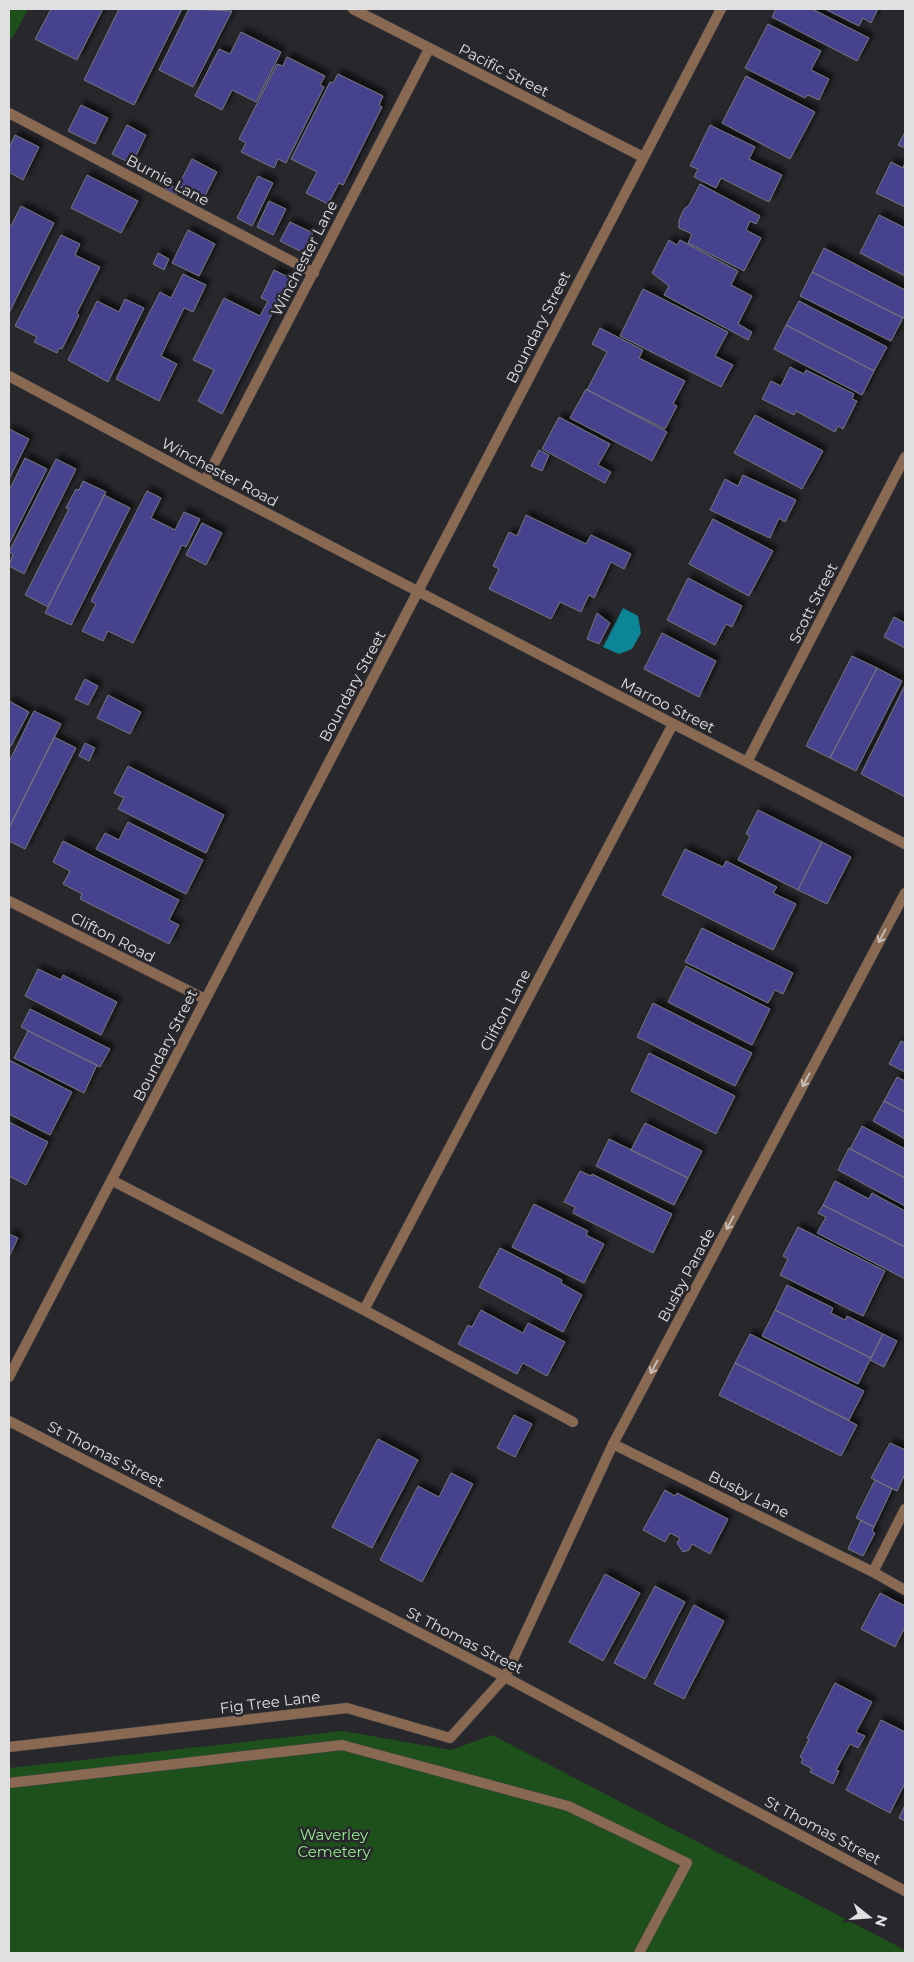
<svg xmlns="http://www.w3.org/2000/svg" width="914" height="1962" font-family="Montserrat,sans-serif">
<defs>
<filter id="shadow"><feDropShadow dx="4.5" dy="-4.5" stdDeviation="2.5" flood-color="#0009"/></filter>
</defs>
<rect width="100%" height="100%" fill="#27272c"/>
<!-- green -->
<path fill="#1e501b" d="M 9,9 L 28,9 L 12,39 L 9,37 Z
M 343,1731 L 451,1750 L 492,1735 L 905,1950 L 905,1953 L 9,1953 L 9,1768 Z"/>
<!-- water -->
<path fill="#0c8696" d="M 623,608 L 638,616 L 641,633 L 632,649 L 619,654 L 603,647 Z"/>
<!-- building -->
<path fill="#46438d" stroke="#75767b" filter="url(#shadow)" d="M 51,9 L 103,9 L 77,60 L 35,39 Z
M 119,9 L 182,9 L 134,105 L 84,80 Z
M 189,9 L 232,11 L 193,87 L 159,70 Z
M 776,9 L 812,9 L 869,38 L 857,61 L 772,17 Z
M 825,9 L 878,9 L 871,23 L 863,18 L 859,26 Z
M 768,24 L 821,51 L 811,70 L 829,79 L 819,100 L 808,95 L 805,98 L 745,68 Z
M 241,32 L 281,52 L 256,102 L 232,90 L 222,110 L 195,96 L 219,49 L 230,54 Z
M 287,57 L 325,76 L 320,85 L 324,87 L 286,163 L 278,159 L 274,168 L 241,152 L 246,143 L 239,139 L 277,64 L 283,66 Z
M 338,74 L 383,96 L 379,105 L 382,107 L 343,185 L 339,183 L 328,204 L 306,193 L 317,172 L 291,159 L 330,82 L 333,83 Z
M 746,76 L 815,112 L 790,159 L 722,123 Z
M 81,105 L 108,118 L 95,144 L 68,131 Z
M 127,125 L 146,135 L 132,164 L 112,154 Z
M 710,125 L 755,147 L 749,159 L 782,175 L 769,202 L 721,178 L 716,188 L 694,177 L 698,169 L 690,166 Z
M 905,132 L 905,148 L 898,145 Z
M 15,135 L 39,147 L 23,180 L 9,172 L 9,148 Z
M 192,159 L 217,172 L 204,198 L 178,186 Z
M 891,162 L 903,168 L 905,162 L 905,207 L 876,193 Z
M 87,175 L 138,201 L 121,233 L 71,208 Z
M 258,176 L 273,183 L 252,226 L 237,218 Z
M 168,184 L 179,190 L 176,195 L 165,189 Z
M 700,184 L 760,216 L 756,224 L 750,221 L 746,230 L 761,238 L 744,271 L 688,243 L 692,234 L 679,228 L 679,220 L 684,209 L 689,205 Z
M 269,201 L 286,209 L 273,235 L 257,227 Z
M 21,206 L 54,223 L 9,313 L 9,225 L 11,226 Z
M 879,215 L 905,228 L 905,276 L 860,253 Z
M 290,222 L 313,233 L 304,253 L 280,241 Z
M 188,230 L 215,244 L 199,276 L 172,263 Z
M 61,235 L 80,244 L 75,255 L 100,267 L 77,313 L 79,315 L 62,349 L 59,348 L 57,353 L 34,342 L 37,337 L 15,326 Z
M 669,240 L 677,245 L 680,240 L 738,271 L 731,285 L 752,296 L 738,324 L 752,332 L 748,340 L 664,295 L 669,286 L 652,273 Z
M 824,248 L 905,290 L 905,314 L 903,318 L 812,272 Z
M 158,253 L 169,259 L 164,270 L 153,264 Z
M 274,270 L 290,278 L 222,414 L 198,401 L 214,370 L 193,360 L 224,298 L 260,316 L 268,301 L 261,298 Z
M 812,272 L 903,318 L 891,341 L 800,296 Z
M 183,274 L 206,285 L 193,312 L 184,308 L 161,356 L 177,364 L 159,401 L 116,379 L 160,292 L 171,298 Z
M 643,289 L 728,332 L 715,356 L 733,365 L 721,387 L 620,336 Z
M 125,299 L 144,308 L 108,382 L 68,360 L 97,301 L 119,312 Z
M 799,301 L 887,347 L 874,371 L 786,325 Z
M 786,325 L 874,371 L 862,395 L 774,349 Z
M 600,328 L 643,350 L 639,358 L 685,381 L 673,404 L 677,406 L 665,429 L 587,390 L 607,352 L 592,344 Z
M 790,367 L 804,374 L 806,370 L 854,394 L 852,399 L 857,401 L 843,429 L 838,426 L 835,432 L 796,411 L 794,415 L 762,399 L 771,381 L 781,386 Z
M 586,389 L 667,432 L 652,461 L 570,418 Z
M 755,415 L 823,451 L 802,489 L 734,453 Z
M 559,417 L 610,444 L 598,465 L 611,472 L 605,483 L 542,449 Z
M 9,429 L 29,439 L 9,479 Z
M 539,450 L 549,455 L 542,471 L 531,466 Z
M 25,458 L 47,469 L 9,544 L 9,491 Z
M 56,459 L 76,469 L 24,574 L 9,566 L 13,554 L 9,552 Z
M 743,475 L 796,500 L 785,522 L 779,518 L 770,538 L 710,510 L 725,479 L 738,486 Z
M 83,481 L 106,492 L 48,607 L 25,595 L 69,509 L 66,508 L 76,489 L 79,490 Z
M 147,491 L 161,498 L 151,518 L 175,530 L 184,512 L 200,519 L 186,547 L 182,545 L 133,643 L 108,631 L 103,641 L 82,631 L 96,604 L 91,601 Z
M 104,495 L 130,508 L 71,625 L 45,613 Z
M 526,515 L 586,544 L 591,535 L 631,554 L 624,569 L 611,562 L 594,598 L 589,595 L 581,612 L 560,602 L 551,619 L 489,589 L 499,569 L 493,566 L 509,532 L 517,536 Z
M 713,519 L 773,551 L 749,596 L 689,564 Z
M 202,523 L 222,533 L 206,565 L 186,555 Z
M 688,578 L 742,606 L 732,627 L 726,624 L 715,645 L 667,620 Z
M 597,613 L 610,623 L 599,644 L 587,639 Z
M 894,617 L 905,623 L 905,648 L 884,637 Z
M 662,633 L 716,661 L 699,697 L 644,669 Z
M 852,656 L 877,668 L 830,758 L 806,746 Z
M 877,668 L 902,681 L 856,771 L 830,758 Z
M 85,679 L 98,686 L 88,705 L 75,699 Z
M 905,685 L 905,797 L 861,774 Z
M 108,695 L 141,712 L 130,734 L 97,718 Z
M 9,701 L 29,712 L 11,746 L 9,747 Z
M 34,711 L 61,724 L 9,828 L 9,762 Z
M 54,737 L 76,748 L 25,849 L 9,841 L 9,828 Z
M 85,743 L 95,748 L 89,761 L 79,756 Z
M 128,766 L 224,815 L 206,853 L 118,809 L 124,798 L 114,793 Z
M 758,810 L 822,842 L 798,890 L 738,860 L 750,836 L 746,834 Z
M 128,822 L 203,860 L 186,894 L 96,849 L 105,833 L 119,840 Z
M 63,841 L 179,900 L 169,920 L 179,925 L 169,944 L 80,899 L 82,894 L 63,884 L 70,871 L 53,862 Z
M 822,842 L 851,857 L 827,904 L 798,890 Z
M 685,849 L 723,867 L 726,861 L 777,887 L 773,893 L 796,904 L 773,950 L 662,895 Z
M 702,928 L 793,973 L 783,994 L 775,990 L 768,1003 L 685,962 Z
M 686,966 L 770,1009 L 752,1045 L 668,1002 Z
M 38,969 L 61,980 L 63,975 L 117,1002 L 101,1035 L 25,996 Z
M 653,1003 L 752,1053 L 735,1086 L 637,1037 Z
M 30,1009 L 110,1049 L 100,1067 L 21,1027 Z
M 28,1031 L 97,1065 L 84,1093 L 14,1058 Z
M 901,1041 L 905,1043 L 905,1072 L 889,1064 Z
M 649,1053 L 735,1096 L 716,1134 L 631,1091 Z
M 9,1060 L 72,1092 L 50,1135 L 9,1114 Z
M 897,1077 L 905,1081 L 905,1112 L 884,1101 Z
M 884,1101 L 905,1112 L 905,1139 L 873,1121 Z
M 9,1122 L 48,1142 L 26,1185 L 9,1176 Z
M 645,1123 L 702,1151 L 688,1178 L 631,1150 Z
M 862,1126 L 905,1149 L 905,1178 L 850,1149 Z
M 609,1139 L 688,1178 L 674,1205 L 596,1166 Z
M 849,1148 L 905,1178 L 905,1206 L 838,1170 Z
M 580,1171 L 591,1176 L 592,1174 L 672,1214 L 653,1253 L 573,1213 L 575,1207 L 564,1202 Z
M 835,1181 L 869,1199 L 872,1193 L 905,1211 L 905,1247 L 823,1205 Z
M 534,1204 L 588,1231 L 586,1235 L 604,1244 L 584,1283 L 512,1247 Z
M 823,1205 L 905,1247 L 905,1279 L 817,1233 L 826,1217 L 818,1213 Z
M 798,1227 L 885,1271 L 863,1316 L 780,1275 L 788,1259 L 783,1256 Z
M 9,1234 L 18,1238 L 9,1257 Z
M 500,1248 L 562,1280 L 561,1283 L 582,1295 L 563,1332 L 479,1287 Z
M 787,1285 L 833,1308 L 831,1313 L 845,1320 L 847,1316 L 883,1334 L 871,1358 L 775,1310 Z
M 481,1310 L 523,1333 L 528,1323 L 565,1342 L 547,1376 L 523,1363 L 517,1374 L 458,1344 L 468,1325 L 472,1327 Z
M 775,1310 L 871,1358 L 858,1384 L 762,1336 Z
M 750,1334 L 864,1391 L 849,1420 L 735,1363 Z
M 883,1334 L 897,1341 L 884,1367 L 870,1360 Z
M 735,1363 L 857,1425 L 841,1456 L 719,1395 Z
M 514,1415 L 532,1424 L 515,1457 L 497,1448 Z
M 378,1439 L 418,1460 L 372,1548 L 332,1527 Z
M 890,1443 L 905,1450 L 905,1474 L 897,1491 L 871,1478 Z
M 451,1473 L 473,1484 L 422,1582 L 380,1560 L 418,1486 L 439,1497 Z
M 875,1480 L 892,1489 L 874,1527 L 856,1518 Z
M 665,1490 L 675,1496 L 677,1493 L 728,1519 L 710,1554 L 692,1544 L 689,1550 L 683,1552 L 677,1543 L 680,1538 L 670,1533 L 665,1542 L 643,1530 Z
M 861,1520 L 874,1527 L 872,1531 L 875,1533 L 863,1556 L 848,1549 Z
M 605,1574 L 640,1593 L 603,1661 L 569,1642 Z
M 655,1586 L 685,1602 L 645,1679 L 614,1663 Z
M 880,1593 L 905,1606 L 905,1627 L 895,1647 L 861,1629 Z
M 694,1605 L 724,1621 L 684,1699 L 654,1684 Z
M 835,1683 L 872,1702 L 856,1732 L 865,1736 L 858,1748 L 850,1744 L 836,1770 L 839,1771 L 833,1784 L 810,1772 L 812,1769 L 801,1763 L 803,1759 L 800,1757 L 809,1739 L 807,1738 Z
M 881,1720 L 905,1732 L 905,1783 L 890,1813 L 846,1790 Z
M 905,1805 L 905,1821 L 899,1818 Z"/>
<g fill="none" stroke-linecap="round" stroke-linejoin="round">
<defs>
<path id="lane" d="M 113,1181 L 364,1310 L 573,1422
M 364,1310 L 673,724
M 613,1444 L 873,1572
M 905,1509 L 873,1572 L 905,1590
M 9,1783 L 342,1745 L 568,1806 L 687,1863 L 639,1953"/>
<path id="street" d="M 353,9 L 643,157
M 9,113 L 314,273
M 9,376 L 205,481 L 905,844
M 205,481 L 429,49
M 747,762 L 905,457
M 9,901 L 205,999
M 9,1377 L 721,9
M 9,1421 L 505,1677 L 905,1891
M 9,1747 L 347,1708 L 450,1738 L 505,1677 L 613,1444 L 905,893"/>
</defs>
<!-- lane casing -->
<use href="#lane" stroke="#454549" stroke-width="11"/>
<!-- street casing -->
<use href="#street" stroke="#454549" stroke-width="11"/>
<!-- lane -->
<use href="#lane" stroke="#896952" stroke-width="10"/>
<!-- street -->
<use href="#street" stroke="#896952" stroke-width="10"/>
</g>
<!-- one-way arrows -->
<defs><path id="oneway-shaft" d="M-6 0H5M1.5-3L5.5 0L1.5 3" fill="none" stroke-width="1.6" stroke-linecap="round" stroke-linejoin="round" transform="scale(1.25)"/></defs>
<g stroke="#c6bcb8">
<use href="#oneway-shaft" transform="translate(882 936) rotate(118)"/>
<use href="#oneway-shaft" transform="translate(806 1080) rotate(118)"/>
<use href="#oneway-shaft" transform="translate(730 1223) rotate(118)"/>
<use href="#oneway-shaft" transform="translate(654 1367) rotate(118)"/>
</g>
<g text-anchor="middle" dominant-baseline="central" stroke-width="5" stroke-linejoin="round" paint-order="stroke">
<!-- street labels -->
<g font-size="15" fill="#e0e0e3" stroke="#27272c">
<text transform="translate(504 70) rotate(27)">Pacific Street</text>
<text transform="translate(168 180) rotate(28)">Burnie Lane</text>
<text transform="translate(304 258) rotate(-63)">Winchester Lane</text>
<text transform="translate(538 327) rotate(-63)">Boundary Street</text>
<text transform="translate(220 472) rotate(28)">Winchester Road</text>
<text transform="translate(813 603) rotate(-63)">Scott Street</text>
<text transform="translate(352 686) rotate(-62)">Boundary Street</text>
<text transform="translate(668 705) rotate(27)">Marroo Street</text>
<text transform="translate(113 937) rotate(27)">Clifton Road</text>
<text transform="translate(505 1010) rotate(-62)">Clifton Lane</text>
<text transform="translate(165 1045) rotate(-63)">Boundary Street</text>
<text transform="translate(686 1275) rotate(-62)">Busby Parade</text>
<text transform="translate(106 1454) rotate(27)">St Thomas Street</text>
<text transform="translate(749 1494) rotate(26)">Busby Lane</text>
<text transform="translate(465 1640) rotate(27)">St Thomas Street</text>
<text transform="translate(270 1702) rotate(-7)">Fig Tree Lane</text>
<text transform="translate(823 1830) rotate(28)">St Thomas Street</text>
</g>
<!-- park labels -->
<g font-size="15" fill="#98ed90" stroke="#27272c">
<text x="334" y="1834">Waverley<tspan x="334" dy="17">Cemetery</tspan></text>
</g>
</g>
<!-- border -->
<rect width="914" height="1962" fill="none" stroke="#e0e0e3" stroke-width="20"/>
<!-- north arrow -->
<g transform="translate(869 1917) rotate(107)" stroke="#27272c" stroke-width="4" paint-order="stroke">
<path d="M0-4L9 19L0 12L-9 19Z" fill="#e0e0e3"/>
<text y="-8" font-size="14" font-weight="bold" text-anchor="middle" fill="#e0e0e3">N</text>
</g>
</svg>
